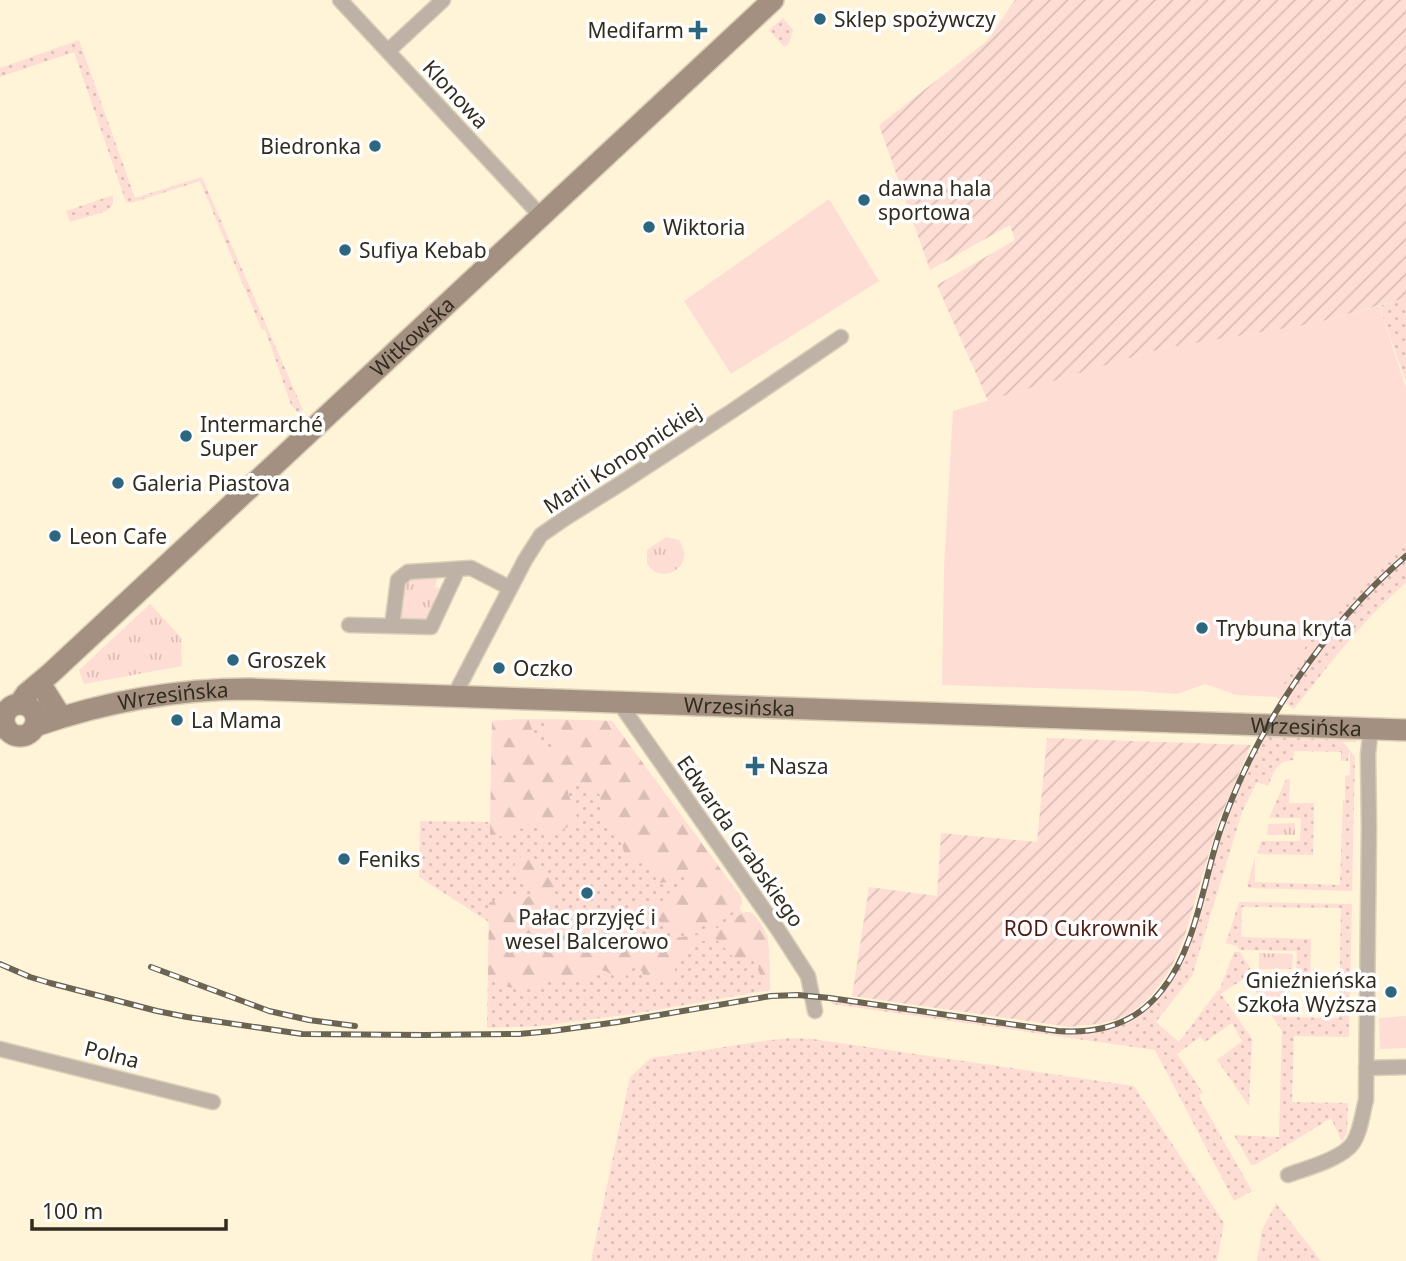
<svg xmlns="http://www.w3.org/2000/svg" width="1406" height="1261" font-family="'Noto Sans',sans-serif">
<defs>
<pattern id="grass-dots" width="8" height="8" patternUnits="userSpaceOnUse" patternTransform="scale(1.75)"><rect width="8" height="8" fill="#feddd5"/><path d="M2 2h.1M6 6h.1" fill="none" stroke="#dabeb6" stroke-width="1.8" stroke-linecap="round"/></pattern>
<pattern id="forest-firs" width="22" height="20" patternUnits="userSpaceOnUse" patternTransform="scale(1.75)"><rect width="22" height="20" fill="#feddd5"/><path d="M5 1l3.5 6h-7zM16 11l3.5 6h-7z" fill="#dabeb6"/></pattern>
<pattern id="park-tufts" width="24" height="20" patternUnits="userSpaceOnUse" patternTransform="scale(1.75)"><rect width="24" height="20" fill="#feddd5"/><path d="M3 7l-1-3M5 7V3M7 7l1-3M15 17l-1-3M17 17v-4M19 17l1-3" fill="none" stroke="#dabeb6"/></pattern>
<pattern id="garden-furrows" width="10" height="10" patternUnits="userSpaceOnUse" patternTransform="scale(1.75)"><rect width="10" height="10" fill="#feddd5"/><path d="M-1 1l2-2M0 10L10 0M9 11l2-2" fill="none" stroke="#dabeb6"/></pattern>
</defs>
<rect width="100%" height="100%" fill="#fff3d8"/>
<!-- grass -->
<path fill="url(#grass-dots)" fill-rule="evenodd" d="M 783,18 L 793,30 L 789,43 L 784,47 L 769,30 Z
M 79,40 L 135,198 L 202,177 L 303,410 L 299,414 L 291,405 L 265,329 L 262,330 L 200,181 L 131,203 L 126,202 L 74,52 L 0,77 L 0,68 Z
M 113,195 L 113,204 L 107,211 L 70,222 L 66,211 Z
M 1406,298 L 1406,382 L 1379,306 Z
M 1406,544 L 1406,583 C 1362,620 1329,665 1294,709 L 1276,697 L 1308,642 L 1347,596 Z
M 528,719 L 612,721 L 741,897 L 742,903 L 739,908 L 743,913 L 750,912 C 774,929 769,964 770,990 L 639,1013 L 539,1026 L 487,1028 L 489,922 L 419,877 L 420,821 L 490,822 L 492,721 Z
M 1264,735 L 1353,737 L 1357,742 L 1343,742 L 1355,757 L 1352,891 L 1250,888 L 1247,886 L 1255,857 L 1255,882 L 1340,885 L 1343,800 L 1345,800 L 1345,776 L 1350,775 L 1350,752 L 1349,752 L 1348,761 L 1341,761 L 1341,752 L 1294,751 L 1293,760 C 1276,761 1274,772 1268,786 L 1257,782 L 1242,812 L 1192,976 L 1156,1022 L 1179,1042 L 1218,990 L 1219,991 L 1234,952 L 1240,952 L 1252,971 L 1255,972 L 1296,973 L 1297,951 L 1239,950 L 1237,946 L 1225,943 L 1229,934 L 1239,902 L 1352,904 L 1349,1037 L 1294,1036 L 1292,1102 L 1348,1103 L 1347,1132 L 1342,1142 L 1331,1118 L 1255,1165 L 1251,1165 L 1234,1135 L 1279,1137 L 1282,1031 L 1246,977 L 1221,994 L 1252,1039 L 1249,1106 L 1217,1060 L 1242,1041 L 1232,1023 L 1205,1042 L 1200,1037 L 1177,1054 L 1203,1093 L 1199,1095 L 1201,1101 L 1252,1191 L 1234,1201 L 1155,1050 L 832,1004 L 830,998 L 1073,1032 C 1084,1031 1094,1031 1105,1028 C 1118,1026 1132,1018 1143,1009 C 1189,972 1195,910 1212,857 C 1225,814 1243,775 1264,735 ZM 1242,907 L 1341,908 L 1339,1018 L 1283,1017 L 1284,986 L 1310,987 L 1311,939 L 1241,937 Z
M 1286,779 L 1290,779 L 1289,803 L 1314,803 L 1313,855 L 1257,854 L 1261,841 L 1300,841 L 1301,818 L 1269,818 Z
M 792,1038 L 813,1039 L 1134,1086 L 1224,1223 L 1217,1261 L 591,1261 L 630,1077 L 651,1058 L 771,1040 Z
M 1276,1203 L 1321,1261 L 1257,1261 L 1262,1230 Z"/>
<!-- forest -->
<path fill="url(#forest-firs)" d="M 528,719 L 537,742 L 546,752 L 551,752 L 555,749 C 554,741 551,735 545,730 L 545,723 L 547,719 L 612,721 L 741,897 L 742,903 L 739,908 C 715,922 685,941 659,921 L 659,910 C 673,897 658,893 683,889 L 687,883 L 685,876 L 676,874 L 667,882 L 660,883 C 648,873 655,850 630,861 C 620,850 625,846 619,835 C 616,829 611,827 607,822 C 601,815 601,804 600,795 L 595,790 L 583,787 L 580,781 L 572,783 L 568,793 L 577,817 C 571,827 560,834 547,831 C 542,830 537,825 531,825 C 523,825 516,832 511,837 L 490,836 L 492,721 Z
M 528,854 C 535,857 544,871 554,877 L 553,920 L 580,924 L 580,949 L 608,950 L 611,948 L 612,940 L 602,932 L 598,922 C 610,905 639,910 643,931 L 664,939 L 707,934 L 743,913 L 752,913 L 768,937 L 770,990 L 765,991 L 761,984 L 757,957 L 736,960 L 716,939 L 686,944 L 688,955 C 678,960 675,965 674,976 L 664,982 L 650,983 L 644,978 L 642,971 L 636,967 L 631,967 L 625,978 L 618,979 C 594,960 599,977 579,980 C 568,982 556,977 546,980 C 542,981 539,983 536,985 C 519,991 503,988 488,979 L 489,903 C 495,900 500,898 507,897 C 519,896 528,903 534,890 C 528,882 516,878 513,870 L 517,858 Z"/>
<!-- park -->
<path fill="url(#park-tufts)" d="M 666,537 L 679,540 C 681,544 683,547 684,551 C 687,567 668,580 654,571 C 652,570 648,565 647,563 L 647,550 Z
M 412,578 L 437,579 L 435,587 L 439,588 L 426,621 L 399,621 L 404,583 Z
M 150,604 L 181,637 L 182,666 L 84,684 L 79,670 Z
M 1295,823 L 1295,835 L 1267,835 L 1268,824 Z
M 1259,953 L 1293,954 L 1292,969 L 1259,969 Z"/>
<!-- garden -->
<path fill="url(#garden-furrows)" d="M 1015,0 L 1406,0 L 1406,298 L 1312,324 L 1160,349 L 988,401 L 937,285 L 1015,240 L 1010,225 L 930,270 L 879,125 L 987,41 Z
M 1047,738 L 1251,745 L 1218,823 L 1184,938 C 1170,974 1149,1012 1108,1022 C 1096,1025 1082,1025 1070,1027 L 852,996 L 869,887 L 937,896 L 941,833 L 1037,842 Z"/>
<!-- pitch -->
<path fill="#feddd5" d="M 829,199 L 879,281 L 731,374 L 684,301 Z
M 1379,306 L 1406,388 L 1406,544 L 1347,596 L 1308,642 L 1276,697 L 1236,695 L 1205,684 L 1177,694 L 1138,691 L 942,685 L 944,568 L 953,411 L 1160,349 L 1312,324 Z
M 1406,1016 L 1406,1048 L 1380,1049 L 1379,1018 Z"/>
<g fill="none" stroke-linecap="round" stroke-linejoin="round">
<defs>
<path id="street" d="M 340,0 L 541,216
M 388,51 L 443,0
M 458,569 L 431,627 L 392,626 L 398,580 L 408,572 L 471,568 L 510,588
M 349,625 L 392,626
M 454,696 L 525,560 L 541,535 L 564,519 L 623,482 L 732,411 L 841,337
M 618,701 L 779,931 L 808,976 L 815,1011
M 0,1049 L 213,1102
M 1366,1068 L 1406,1067
M 1288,1175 C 1307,1168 1342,1159 1353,1143 C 1361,1131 1362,1114 1366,1100 L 1369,827 L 1368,754 L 1371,728"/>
<g id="secondary">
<path d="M 43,688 L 58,712"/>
<path id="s1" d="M 20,703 L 26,694 L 51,673 L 773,0"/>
<circle cx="20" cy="720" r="16"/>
<path id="s2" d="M 35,726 C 104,702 176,689 250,689 L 1406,730"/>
</g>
</defs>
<!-- street casing -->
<use href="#street" stroke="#dacfb7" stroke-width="17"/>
<!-- secondary casing -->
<use href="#secondary" stroke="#dacfb7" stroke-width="24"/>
<!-- street -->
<use href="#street" stroke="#beb1a6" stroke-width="14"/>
<!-- secondary -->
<use href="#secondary" stroke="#a49081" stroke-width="21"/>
<defs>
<path id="rail" d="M 0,964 L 30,977 L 50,983 L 157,1011 L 187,1017 L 302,1034 L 424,1035 L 519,1034 L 552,1031 L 618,1022 L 771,996 L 798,995 L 830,998 L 1058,1031 C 1099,1034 1136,1024 1162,990 C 1196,948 1203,882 1220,831 C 1255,728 1325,626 1406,556
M 151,967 L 269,1011 L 309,1020 L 355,1026"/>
</defs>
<!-- rail casing -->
<use href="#rail" stroke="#6b6453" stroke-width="6"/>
<!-- rail -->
<use href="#rail" stroke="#fff" stroke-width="3.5" stroke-dasharray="10" stroke-linecap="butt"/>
</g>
<!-- markers -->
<g fill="#2c677f" stroke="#fff" stroke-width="2.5">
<circle cx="820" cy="19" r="7"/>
<path d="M694.5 19.5h7v7h7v7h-7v7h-7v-7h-7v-7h7z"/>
<circle cx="375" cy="146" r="7"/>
<circle cx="864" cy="200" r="7"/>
<circle cx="649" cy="227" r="7"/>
<circle cx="345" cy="250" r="7"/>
<circle cx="186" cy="436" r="7"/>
<circle cx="118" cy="483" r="7"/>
<circle cx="55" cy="536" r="7"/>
<circle cx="1202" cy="628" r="7"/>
<circle cx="233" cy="660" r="7"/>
<circle cx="499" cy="668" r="7"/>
<circle cx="177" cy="720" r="7"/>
<path d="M751.5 755.5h7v7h7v7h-7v7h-7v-7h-7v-7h7z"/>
<circle cx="344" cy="859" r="7"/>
<circle cx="587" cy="893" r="7"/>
<circle cx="1391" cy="992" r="7"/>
</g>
<g text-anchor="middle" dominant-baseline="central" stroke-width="7" stroke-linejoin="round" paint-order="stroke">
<!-- poi labels -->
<g font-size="21" fill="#322c1f" stroke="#fff" text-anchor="start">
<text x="834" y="19">Sklep spożywczy</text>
<text x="684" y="30" text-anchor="end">Medifarm</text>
<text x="361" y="146" text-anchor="end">Biedronka</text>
<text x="878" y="188">dawna hala<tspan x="878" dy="24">sportowa</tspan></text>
<text x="663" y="227">Wiktoria</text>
<text x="359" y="250">Sufiya Kebab</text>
<text x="200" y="424">Intermarché<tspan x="200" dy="24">Super</tspan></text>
<text x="132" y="483">Galeria Piastova</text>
<text x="69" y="536">Leon Cafe</text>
<text x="1216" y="628">Trybuna kryta</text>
<text x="247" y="660">Groszek</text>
<text x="513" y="668">Oczko</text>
<text x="191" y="720">La Mama</text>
<text x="769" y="766">Nasza</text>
<text x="358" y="859">Feniks</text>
<text x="587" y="917" text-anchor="middle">Pałac przyjęć i<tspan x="587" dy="24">wesel Balcerowo</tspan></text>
<text x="1377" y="980" text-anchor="end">Gnieźnieńska<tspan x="1377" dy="24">Szkoła Wyższa</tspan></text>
</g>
<!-- street labels -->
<g font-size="21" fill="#322c1f" stroke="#fff">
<text transform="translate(456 94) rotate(47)">Klonowa</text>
<text stroke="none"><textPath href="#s1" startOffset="537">Witkowska</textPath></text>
<text transform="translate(622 458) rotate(-33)">Marii Konopnickiej</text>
<text stroke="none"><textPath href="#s2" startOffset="142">Wrzesińska</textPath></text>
<text stroke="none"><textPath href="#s2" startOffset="709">Wrzesińska</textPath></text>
<text stroke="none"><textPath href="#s2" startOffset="1276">Wrzesińska</textPath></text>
<text transform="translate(741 841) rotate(55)">Edwarda Grabskiego</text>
<text transform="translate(112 1054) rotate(14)">Polna</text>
</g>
<!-- park labels -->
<g font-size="21" fill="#4d1c13" stroke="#fff">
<text x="1081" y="928">ROD Cukrownik</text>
</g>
</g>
<!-- scale -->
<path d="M32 1219v10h194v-10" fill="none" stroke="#322c1f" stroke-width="3.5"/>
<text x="42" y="1219" font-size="21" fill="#322c1f" stroke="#ffffff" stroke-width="5" paint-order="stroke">100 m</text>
</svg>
